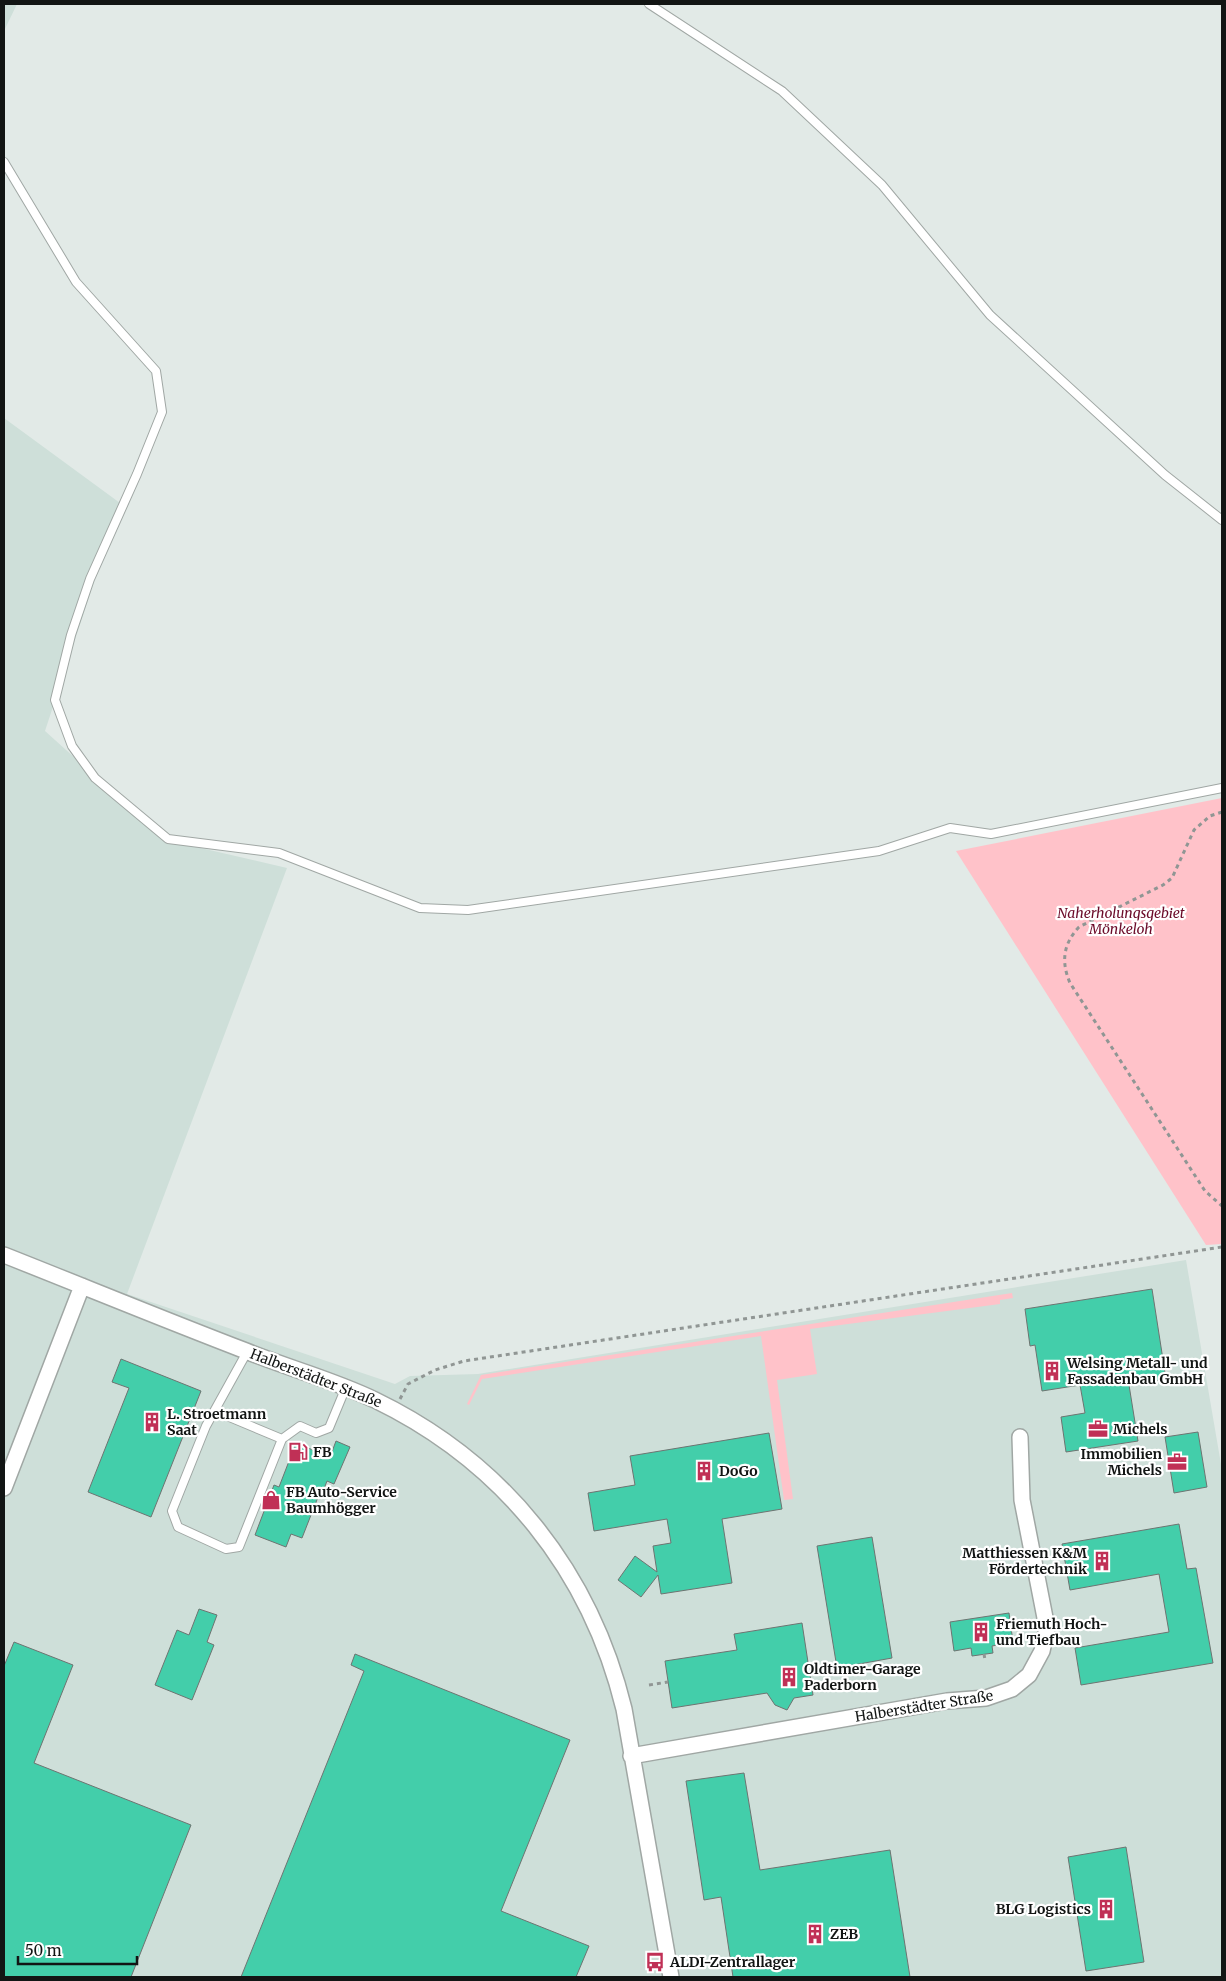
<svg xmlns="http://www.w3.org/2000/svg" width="1226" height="1981" font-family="Merriweather,serif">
<rect width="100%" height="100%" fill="#e2eae7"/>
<!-- built -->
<path fill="#cedfd9" d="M 4,4 L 17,4 L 4,31 Z
M 4,418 L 120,503 L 45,731 L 166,840 L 287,868 L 127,1294 L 395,1384 L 410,1376 L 478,1374 L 1186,1260 L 1222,1470 L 1222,1977 L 4,1977 Z"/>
<!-- green -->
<path fill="#ffc2c9" d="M 1222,798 L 1222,1244 L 1206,1245 L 956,851 Z
M 1012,1293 L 1013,1298 L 1000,1300 L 1000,1304 L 810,1329 L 817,1374 L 777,1380 L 793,1499 L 784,1500 L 761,1336 L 482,1379 L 469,1405 L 467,1404 L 481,1375 Z"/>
<!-- building -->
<path fill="#43ceaa" stroke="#6d7471" d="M 1152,1289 L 1166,1379 L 1129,1385 L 1138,1441 L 1066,1452 L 1061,1417 L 1085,1413 L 1080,1385 L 1042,1391 L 1035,1345 L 1030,1346 L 1025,1309 Z
M 121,1359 L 201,1391 L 151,1517 L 88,1492 L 129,1388 L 112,1382 Z
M 1198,1432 L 1207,1487 L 1174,1493 L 1165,1437 Z
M 769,1433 L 782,1509 L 722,1519 L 732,1583 L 661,1594 L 658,1575 L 641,1597 L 618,1580 L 635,1556 L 657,1572 L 653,1546 L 671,1543 L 667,1519 L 594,1531 L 588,1493 L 635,1485 L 630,1456 Z
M 336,1441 L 350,1447 L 334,1484 L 327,1481 L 322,1494 L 320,1492 L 302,1538 L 291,1534 L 286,1547 L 255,1535 L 274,1485 L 279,1487 L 296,1443 L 330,1457 Z
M 1179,1524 L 1187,1569 L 1196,1568 L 1213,1663 L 1081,1685 L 1075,1648 L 1169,1632 L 1159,1574 L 1070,1590 L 1062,1544 Z
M 872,1537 L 892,1658 L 837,1668 L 817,1546 Z
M 199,1609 L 217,1615 L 207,1642 L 214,1645 L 192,1700 L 155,1685 L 177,1630 L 189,1635 Z
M 1009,1613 L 1013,1642 L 992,1646 L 993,1653 L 972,1656 L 971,1648 L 954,1651 L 950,1622 Z
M 802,1623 L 813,1695 L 794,1698 L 787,1710 L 775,1705 L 767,1693 L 672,1708 L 665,1661 L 737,1650 L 734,1634 Z
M 14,1642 L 73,1665 L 34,1763 L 191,1825 L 131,1977 L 4,1977 L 4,1666 Z
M 355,1654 L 570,1740 L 501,1911 L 589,1946 L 576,1977 L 241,1977 L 364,1671 L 351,1665 Z
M 744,1773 L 760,1870 L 890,1850 L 910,1977 L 733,1977 L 721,1897 L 704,1900 L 686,1781 Z
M 1126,1847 L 1144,1962 L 1086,1971 L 1068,1857 Z"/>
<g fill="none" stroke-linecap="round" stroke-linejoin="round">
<defs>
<path id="lane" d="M 649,4 L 782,91 L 882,185 L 990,315 L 1165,475 L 1222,520
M 4,162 L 76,282 L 156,371 L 162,412 L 137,474 L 90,579 L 71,635 L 55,700 L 72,746 L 95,778 L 168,839 L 279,853 L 420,908 L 468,910 L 879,851 L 950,828 L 991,834 L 1222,788
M 247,1352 L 206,1426 L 172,1511 L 178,1527 L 226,1549 L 239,1547 L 282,1439 L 300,1426 L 316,1433 L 329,1428 L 346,1387
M 215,1411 L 282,1439"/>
<path id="street" d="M 4,1255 C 85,1287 165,1320 246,1351 C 288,1368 334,1380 375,1400 C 503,1462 590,1570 624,1709 L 671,1977
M 4,1488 L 82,1286
M 631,1756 L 947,1701 L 986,1698 L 1012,1689 L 1029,1675 L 1042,1651 L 1047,1628 L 1022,1500 L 1020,1437"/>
</defs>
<!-- lane casing -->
<use href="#lane" stroke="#a0a7a4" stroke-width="10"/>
<!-- street casing -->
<use href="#street" stroke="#a0a7a4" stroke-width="18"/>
<!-- path -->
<path stroke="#909694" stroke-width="3" stroke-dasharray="4 4" stroke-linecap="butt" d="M 1222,812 L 1210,816 L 1194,830 L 1172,878 L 1163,885 L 1079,927 C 1063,944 1061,962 1070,983 L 1205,1191 L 1222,1206
M 400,1399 L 408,1384 L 435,1370 L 464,1361 L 1222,1247
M 984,1654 L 985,1660
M 649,1685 L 668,1682"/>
<!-- lane -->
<use href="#lane" stroke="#fff" stroke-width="8"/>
<!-- street -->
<use href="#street" stroke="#fff" stroke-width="15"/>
</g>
<!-- icons -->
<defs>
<symbol id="building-bare" viewBox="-9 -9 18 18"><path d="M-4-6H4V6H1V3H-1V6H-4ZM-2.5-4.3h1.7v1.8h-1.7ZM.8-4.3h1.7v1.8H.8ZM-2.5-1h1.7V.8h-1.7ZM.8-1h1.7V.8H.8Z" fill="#c03056" stroke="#fff" stroke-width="2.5" paint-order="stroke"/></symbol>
<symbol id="office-bare" viewBox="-9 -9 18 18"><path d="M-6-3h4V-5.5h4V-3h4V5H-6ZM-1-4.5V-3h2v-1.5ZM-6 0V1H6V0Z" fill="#c03056" stroke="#fff" stroke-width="2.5" paint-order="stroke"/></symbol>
<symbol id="fuel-bare" viewBox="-9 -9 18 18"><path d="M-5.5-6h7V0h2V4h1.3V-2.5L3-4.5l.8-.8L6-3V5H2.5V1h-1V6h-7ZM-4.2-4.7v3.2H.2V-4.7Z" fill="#c03056" stroke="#fff" stroke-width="2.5" paint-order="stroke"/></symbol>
<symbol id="shop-bare" viewBox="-9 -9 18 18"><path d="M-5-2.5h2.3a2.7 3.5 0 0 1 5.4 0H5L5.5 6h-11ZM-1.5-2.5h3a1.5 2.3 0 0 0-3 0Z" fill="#c03056" stroke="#fff" stroke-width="2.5" paint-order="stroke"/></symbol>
<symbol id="bus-bare" viewBox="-9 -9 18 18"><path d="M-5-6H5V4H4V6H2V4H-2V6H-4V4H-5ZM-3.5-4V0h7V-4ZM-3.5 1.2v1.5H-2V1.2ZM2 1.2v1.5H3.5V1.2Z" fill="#c03056" stroke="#fff" stroke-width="2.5" paint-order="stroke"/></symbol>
</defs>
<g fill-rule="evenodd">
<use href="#building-bare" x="1038" y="1357" width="28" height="28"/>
<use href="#building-bare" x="138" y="1408" width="28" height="28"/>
<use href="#office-bare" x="1084" y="1415" width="28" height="28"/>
<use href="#fuel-bare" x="284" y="1438" width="28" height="28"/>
<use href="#office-bare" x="1163" y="1448" width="28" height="28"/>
<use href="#building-bare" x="690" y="1457" width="28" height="28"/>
<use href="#shop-bare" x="257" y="1486" width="28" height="28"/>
<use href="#building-bare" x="1088" y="1547" width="28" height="28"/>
<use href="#building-bare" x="967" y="1618" width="28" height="28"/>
<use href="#building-bare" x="775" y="1663" width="28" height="28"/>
<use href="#building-bare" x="1092" y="1895" width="28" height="28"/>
<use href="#building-bare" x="801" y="1920" width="28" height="28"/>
<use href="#bus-bare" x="641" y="1948" width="28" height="28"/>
</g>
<g text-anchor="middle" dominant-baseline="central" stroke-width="4.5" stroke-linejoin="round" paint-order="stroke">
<!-- park labels -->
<g font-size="14" font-style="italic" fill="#6b0b29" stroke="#fff">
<text x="1121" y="913">Naherholungsgebiet<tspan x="1121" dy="16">Mönkeloh</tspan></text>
</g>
<!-- poi labels -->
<g font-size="14" font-weight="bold" fill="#121514" stroke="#fff" text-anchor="start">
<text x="1067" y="1363">Welsing Metall- und<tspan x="1067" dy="16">Fassadenbau GmbH</tspan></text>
<text x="167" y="1414">L. Stroetmann<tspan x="167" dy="16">Saat</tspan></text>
<text x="1113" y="1429">Michels</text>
<text x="313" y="1452">FB</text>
<text x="1162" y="1454" text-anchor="end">Immobilien<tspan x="1162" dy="16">Michels</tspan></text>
<text x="719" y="1471">DoGo</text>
<text x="286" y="1492">FB Auto-Service<tspan x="286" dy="16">Baumhögger</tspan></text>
<text x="1087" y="1553" text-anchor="end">Matthiessen K&amp;M<tspan x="1087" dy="16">Fördertechnik</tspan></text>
<text x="996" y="1624">Friemuth Hoch-<tspan x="996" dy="16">und Tiefbau</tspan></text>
<text x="804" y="1669">Oldtimer-Garage<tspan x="804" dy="16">Paderborn</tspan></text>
<text x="1091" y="1909" text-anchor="end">BLG Logistics</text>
<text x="830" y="1934">ZEB</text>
<text x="670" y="1962">ALDI-Zentrallager</text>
</g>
<!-- street labels -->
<g font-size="14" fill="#121514" stroke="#fff">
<text transform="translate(316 1378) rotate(21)">Halberstädter Straße</text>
<text transform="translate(924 1706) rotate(-9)">Halberstädter Straße</text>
</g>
</g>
<!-- border -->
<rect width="1226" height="1981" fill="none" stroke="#121514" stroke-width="10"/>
<!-- scale -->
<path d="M18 1956v8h119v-8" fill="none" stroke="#121514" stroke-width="2.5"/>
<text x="25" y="1956" font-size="15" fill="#121514" stroke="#ffffff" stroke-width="4" paint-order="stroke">50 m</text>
</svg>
